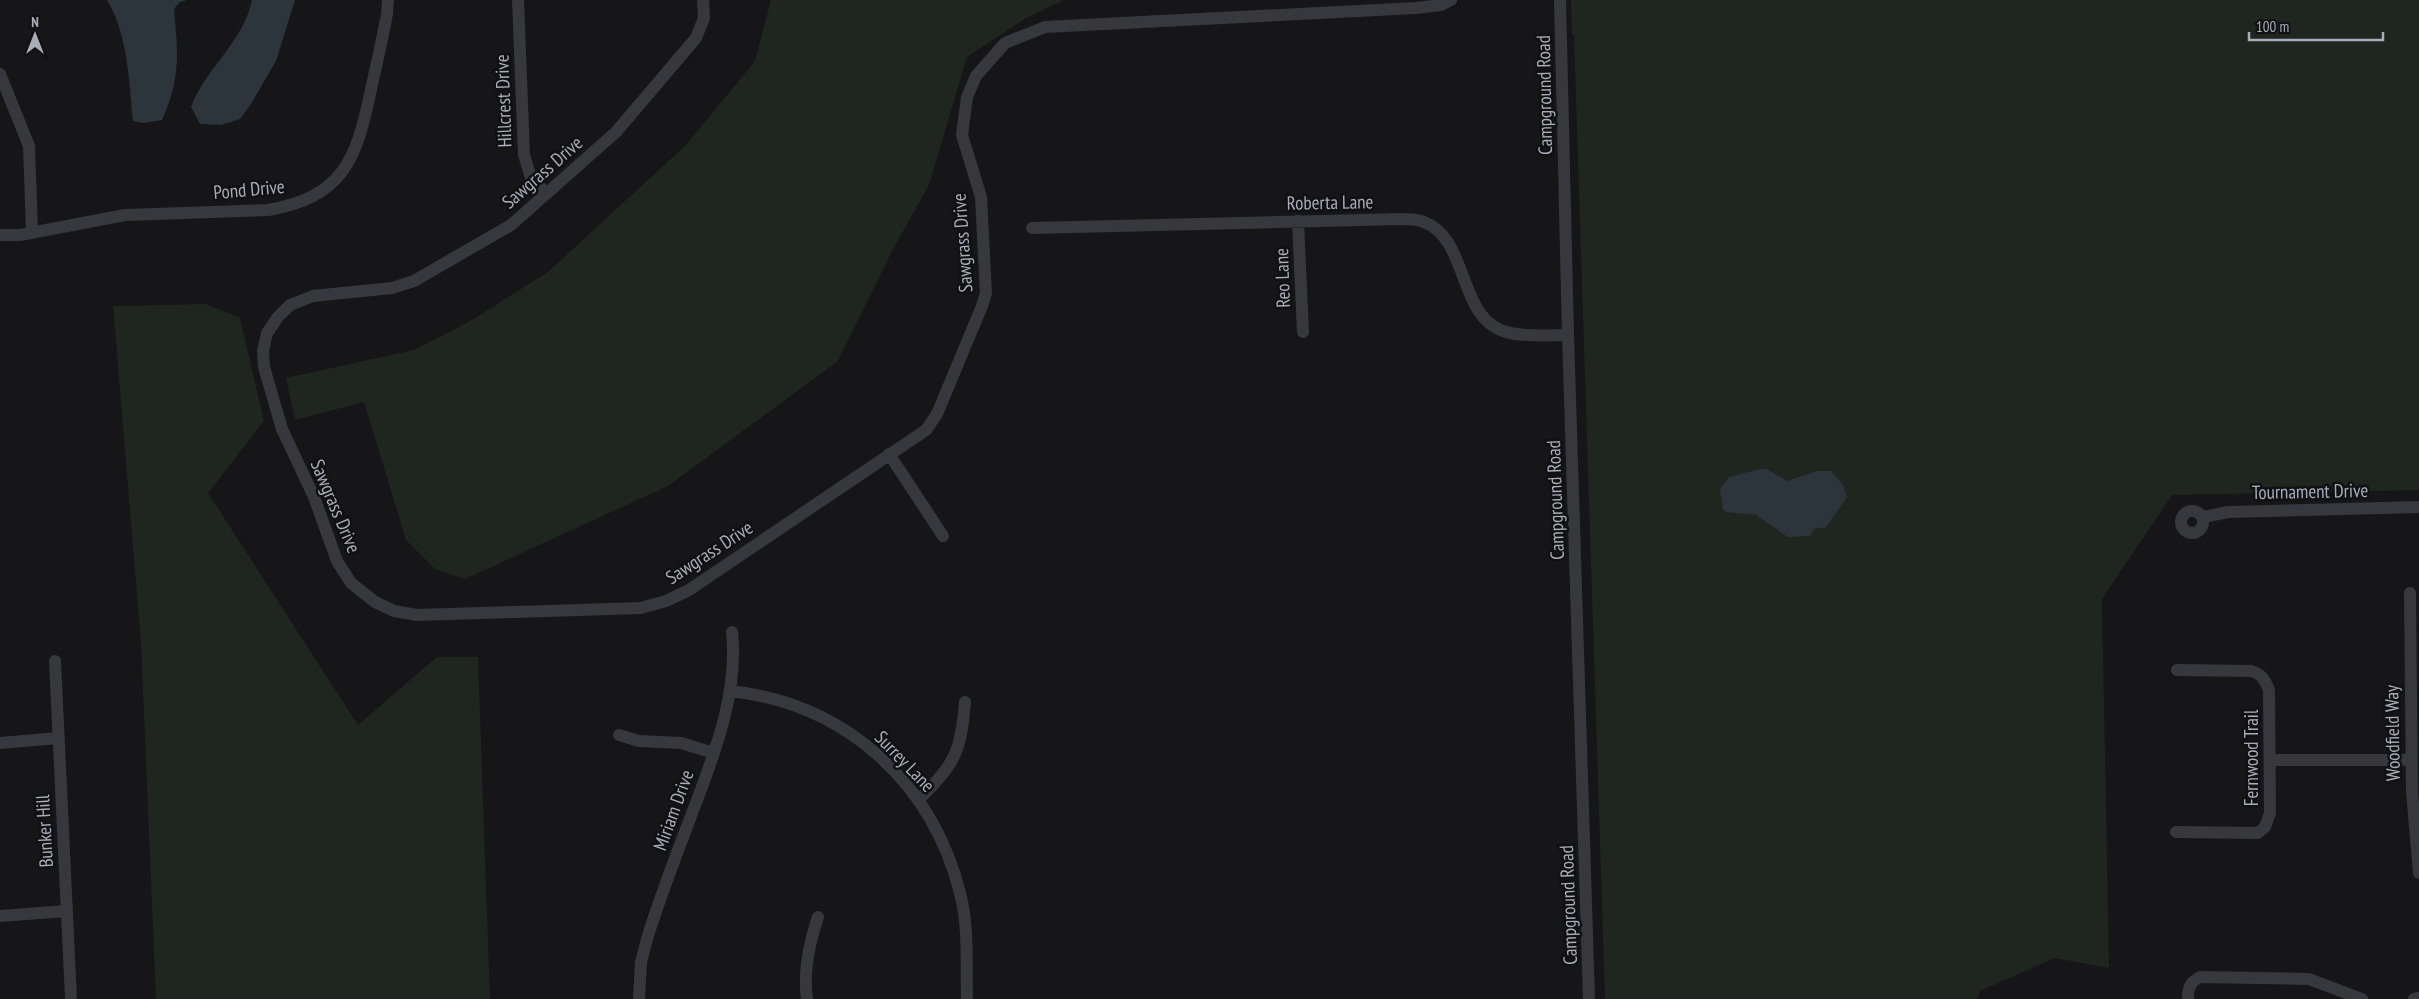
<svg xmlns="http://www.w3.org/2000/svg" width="2419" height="999" font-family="'PT Sans Narrow',sans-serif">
<rect width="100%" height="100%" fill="#161618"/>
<!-- green -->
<path fill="#1e261f" d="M 771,0 L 1064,0 L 1026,18 L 967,57 L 929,185 L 894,247 L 838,361 L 668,486 L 465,579 L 435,569 L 406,540 L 364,402 L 295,420 L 286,378 L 414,350 L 472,320 L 548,272 L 686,145 L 755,61 Z
M 1571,0 L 2419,0 L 2419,490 L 2172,495 L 2102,599 L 2109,968 L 2055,958 L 1980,991 L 1977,999 L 1605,999 L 1574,35 L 1572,34 Z
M 206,304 L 240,318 L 264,421 L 208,493 L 358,725 L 437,657 L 478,657 L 490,999 L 156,999 L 141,643 L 113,306 Z"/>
<!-- water -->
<path fill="#2c353c" d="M 107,0 L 187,0 L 180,2 L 174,9 C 178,53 181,78 162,120 L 143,123 L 133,121 C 129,81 128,35 107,0 Z
M 252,0 L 295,0 L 276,61 L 251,104 L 240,119 L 221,125 L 200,124 L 191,107 C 205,69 244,41 252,0 Z
M 1760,469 L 1767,469 L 1787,481 L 1817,471 L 1831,471 L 1843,485 L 1847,497 L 1826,527 L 1814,529 L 1810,536 L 1788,537 L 1756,515 L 1726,512 L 1723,509 L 1720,489 L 1729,477 Z"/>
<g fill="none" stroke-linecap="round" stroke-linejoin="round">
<!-- minor -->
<path stroke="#37383d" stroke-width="12" d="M 518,0 L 524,155 L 531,178 L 546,193
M 703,0 L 704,18 L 696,38 L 616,132 L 511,225 L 414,281 L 392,288 L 313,296 L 290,305 L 278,317 L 267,333 L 263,351 L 264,367 L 282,429 L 314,497 L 337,561 L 351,583 L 375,602 L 394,611 L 417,615 L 641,608 L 666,601 L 689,590 L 926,430 L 937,414 L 982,306 L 986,293 L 981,197 L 962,135 L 967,97 L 976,76 L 1005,43 L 1045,27 L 1416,8 L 1441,5 L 1451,0
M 1560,0 L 1568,335 L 1589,999
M 0,74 L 29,146 L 32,232
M 1298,221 L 1303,332
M 1032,228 L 1401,219 C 1407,219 1415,219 1421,221 C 1472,237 1455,322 1510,333 C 1529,337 1550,335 1568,335
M 0,235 L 20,235 L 125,215 L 268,210 C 342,197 356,161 370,94 C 376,67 382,41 387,14 L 388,0
M 889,454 L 943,536
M2181 522a11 11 0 1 1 22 0a11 11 0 1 1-22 0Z
M 2203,517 L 2228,512 L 2419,507
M 2410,593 L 2412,792 L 2419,873
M 55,661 L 71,999
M 730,691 C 845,703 932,782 960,893 C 969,926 966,965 967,999
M 619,735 L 639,741 L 681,743 L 714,753
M 0,743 L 58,738
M 2270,760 L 2411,760
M 919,799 C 955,765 961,751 965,702
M 2176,832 L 2258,833 L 2265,827 L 2270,813 L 2269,690 C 2265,680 2262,674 2251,671 L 2177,670
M 0,916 L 66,911
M 639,999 L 641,962 L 647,939 C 662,890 681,843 699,795 C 718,744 738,688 732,632
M 807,999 C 803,971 809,944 818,917
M 2188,999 C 2188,988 2190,982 2200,977 L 2309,979 L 2362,999
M 2414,999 L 2419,998"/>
</g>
<g text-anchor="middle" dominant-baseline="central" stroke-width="5" stroke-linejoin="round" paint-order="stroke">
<!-- street labels -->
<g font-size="19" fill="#a8adb8" stroke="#111113">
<text transform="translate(1544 95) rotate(-91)">Campground Road</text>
<text transform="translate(503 101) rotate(-92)">Hillcrest Drive</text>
<text transform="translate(542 172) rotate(-41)">Sawgrass Drive</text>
<text transform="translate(249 189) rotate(-5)">Pond Drive</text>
<text transform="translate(1330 202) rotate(-1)">Roberta Lane</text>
<text transform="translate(962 243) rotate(-94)">Sawgrass Drive</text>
<text transform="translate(1282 278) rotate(-92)">Reo Lane</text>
<text transform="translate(2310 491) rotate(-1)">Tournament Drive</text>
<text transform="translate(1555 500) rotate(-92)">Campground Road</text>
<text transform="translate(336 506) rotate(67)">Sawgrass Drive</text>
<text transform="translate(709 552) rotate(-33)">Sawgrass Drive</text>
<text transform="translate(2392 733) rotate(-91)">Woodfield Way</text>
<text transform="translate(2251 758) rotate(-90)">Fernwood Trail</text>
<text transform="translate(905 761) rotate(46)">Surrey Lane</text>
<text transform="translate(673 810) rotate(-70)">Miriam Drive</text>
<text transform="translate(44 831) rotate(-93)">Bunker Hill</text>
<text transform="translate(1568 905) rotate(-92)">Campground Road</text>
</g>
</g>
<!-- north arrow -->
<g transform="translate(35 35)" stroke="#111113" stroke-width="4" paint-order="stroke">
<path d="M0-4L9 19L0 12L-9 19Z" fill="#a8adb8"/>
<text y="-8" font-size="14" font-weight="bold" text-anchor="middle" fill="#a8adb8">N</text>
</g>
<!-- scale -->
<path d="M2249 32v8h134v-8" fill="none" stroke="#a8adb8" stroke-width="2.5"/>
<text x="2256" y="32" font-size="15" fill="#a8adb8" stroke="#111113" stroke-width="4" paint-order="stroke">100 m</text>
</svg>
